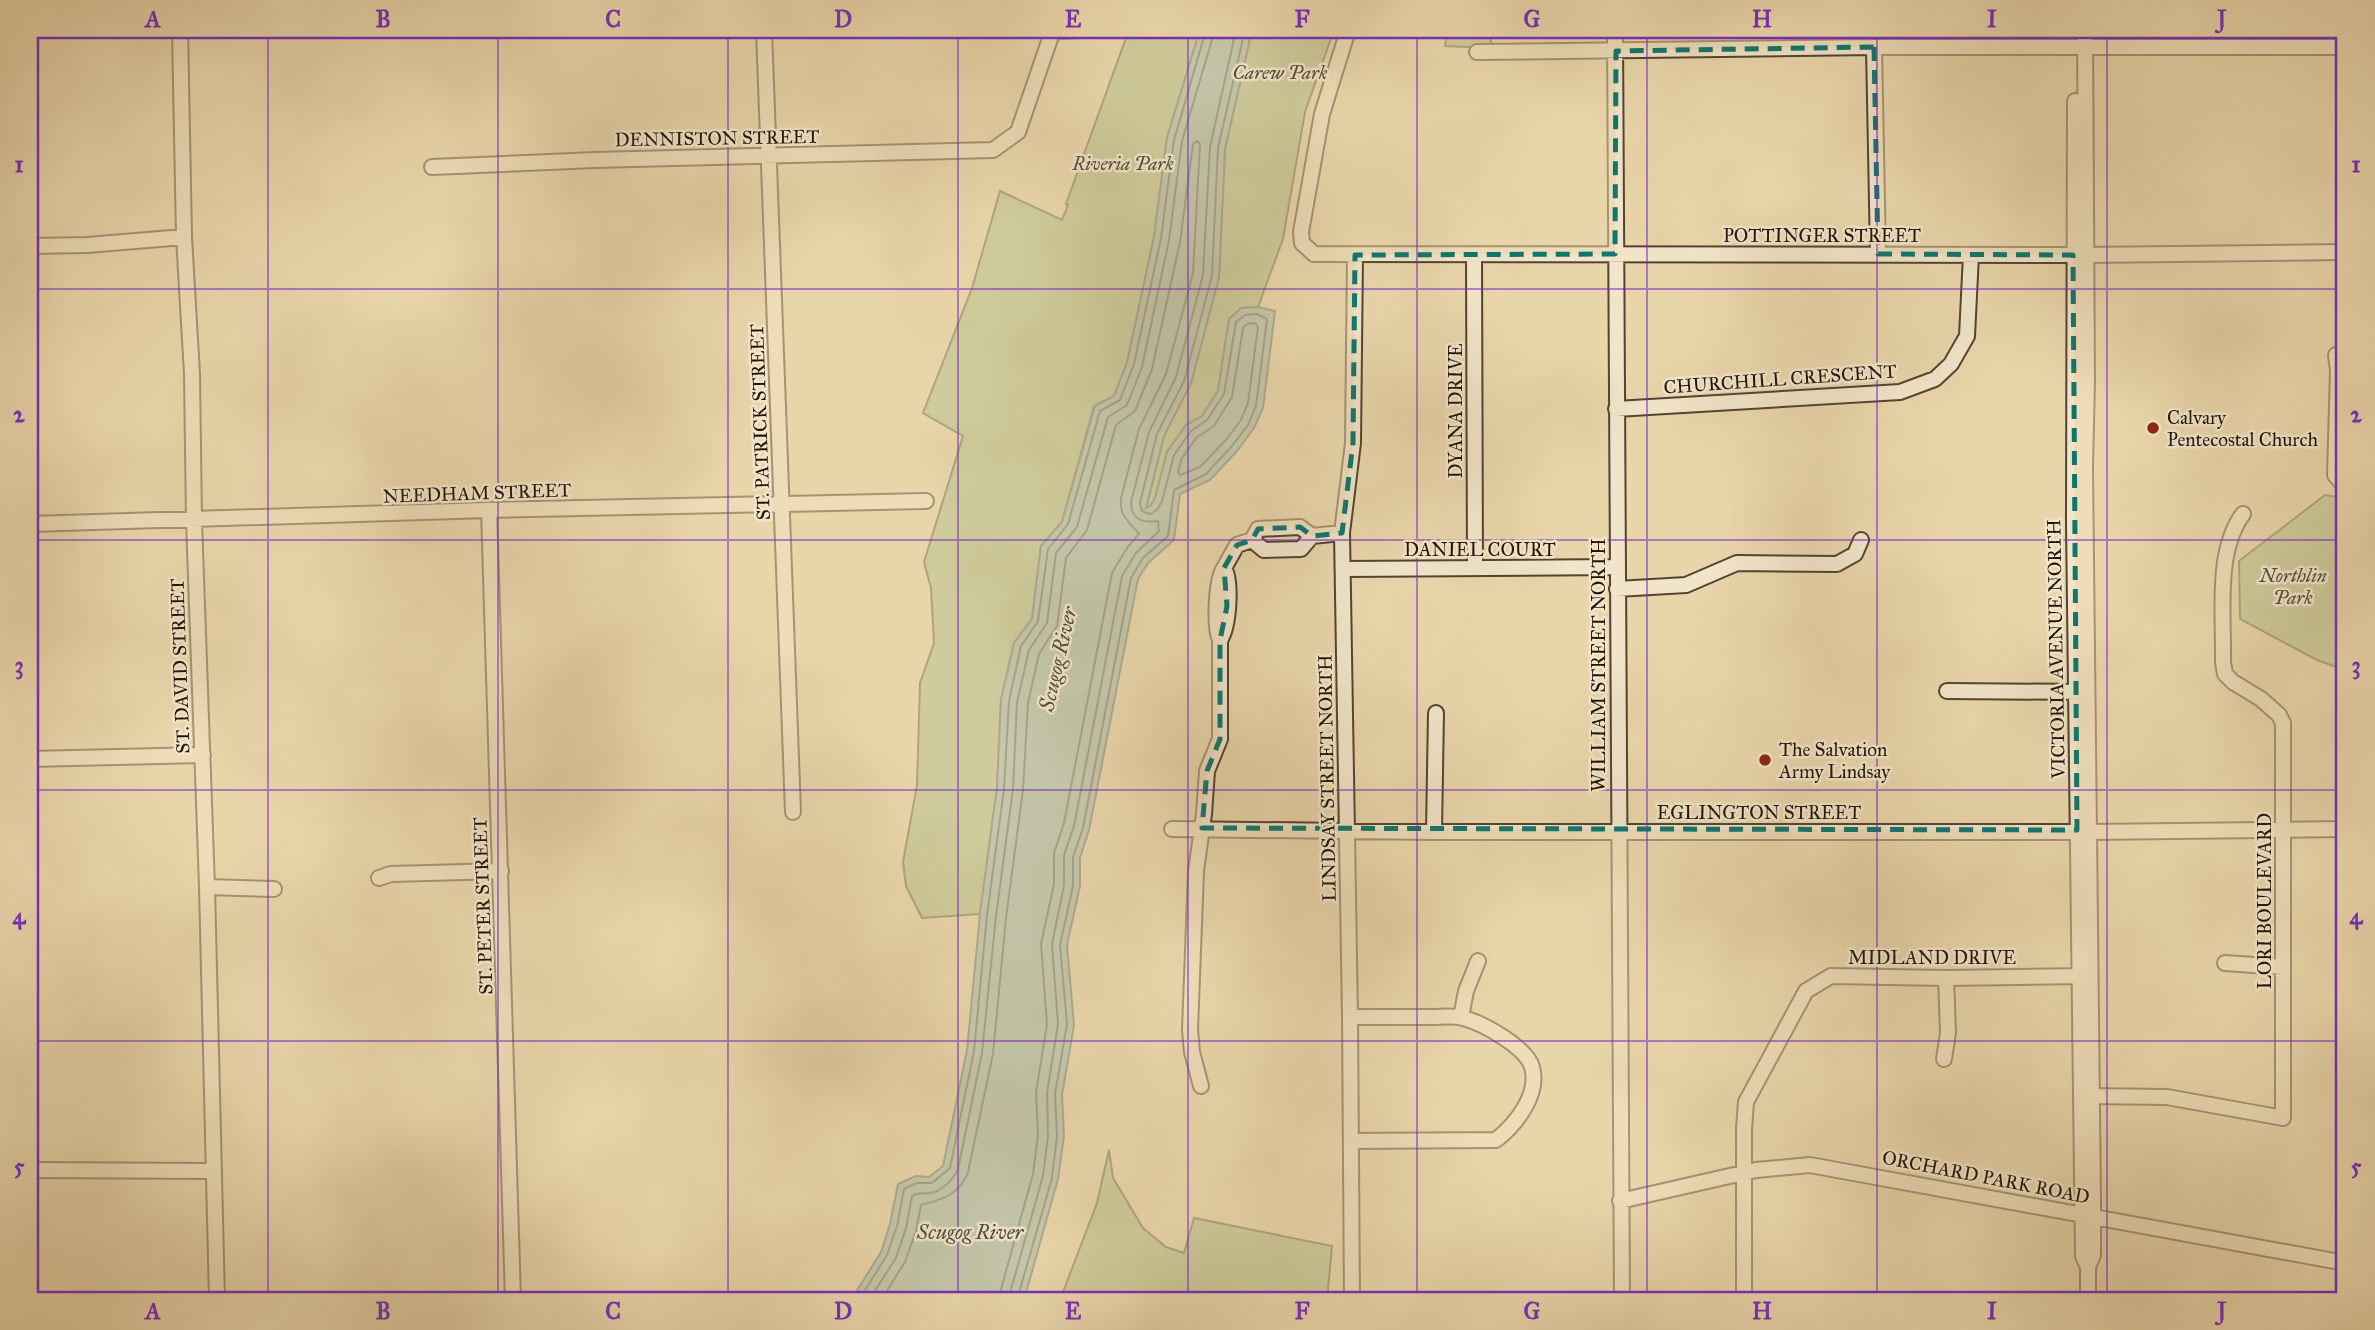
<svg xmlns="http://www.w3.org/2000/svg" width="2375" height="1330" font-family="'IM FELL Great Primer',serif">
<rect width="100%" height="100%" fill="#e9d5aa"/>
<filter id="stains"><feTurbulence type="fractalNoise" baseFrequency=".00286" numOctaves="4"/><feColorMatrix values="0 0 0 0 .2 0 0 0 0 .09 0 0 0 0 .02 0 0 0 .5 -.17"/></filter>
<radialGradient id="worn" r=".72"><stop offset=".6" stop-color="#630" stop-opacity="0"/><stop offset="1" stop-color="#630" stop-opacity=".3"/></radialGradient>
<!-- green -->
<path fill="#b0be8d" stroke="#68684c" stroke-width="2" d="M 1052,30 L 1200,30 L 1167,138 L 1154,237 L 1127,363 L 1114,396 L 1094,406 L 1062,522 L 1041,546 L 1032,619 L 1014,643 L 1001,700 L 997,788 L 980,914 L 922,918 L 906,886 L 903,862 L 917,785 L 920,683 L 934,643 L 931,588 L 924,562 L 963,436 L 923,413 L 972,288 L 1000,191 L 1062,220 L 1068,205 L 1066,204 L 1127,35 L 1050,40 Z
M 1252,30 L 1334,30 L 1305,112 L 1283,239 L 1258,307 L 1241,308 L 1229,319 L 1218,391 L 1202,416 L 1186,425 L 1167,452 L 1155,498 L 1151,505 L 1146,509 L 1164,436 L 1191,383 L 1219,277 L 1225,149 Z
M 1447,30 L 1491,30 L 1491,48 L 1445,46 Z
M 2325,495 L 2345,498 L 2345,670 L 2317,660 L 2240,619 L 2239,561 Z
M 1109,1150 L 1113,1178 L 1143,1228 L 1166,1247 L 1184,1253 L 1194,1218 L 1332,1246 L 1327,1300 L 1060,1300 L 1097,1203 Z"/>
<!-- water -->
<path fill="#99b8af" stroke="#69766d" stroke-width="2" d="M 1200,30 L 1252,30 L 1225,149 L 1219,277 L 1191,383 L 1164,436 L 1146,508 L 1151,505 L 1155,498 L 1167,452 L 1186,425 L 1202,416 L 1218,391 L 1229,319 L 1241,308 L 1258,307 L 1275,311 L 1263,408 L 1254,428 L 1237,451 L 1210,480 L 1180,494 L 1174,540 L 1148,563 L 1138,579 L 1089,830 L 1080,858 L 1080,886 L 1067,945 L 1074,1025 L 1062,1095 L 1064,1136 L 1058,1179 L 1024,1300 L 851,1300 L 881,1252 L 890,1224 L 898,1184 L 916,1176 L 929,1177 L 943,1166 L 967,1050 L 980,914 L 997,788 L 1001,700 L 1014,643 L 1032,619 L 1041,546 L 1062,522 L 1095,406 L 1114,396 L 1127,363 L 1154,237 L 1167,138 Z"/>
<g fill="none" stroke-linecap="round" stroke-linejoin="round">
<!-- shore -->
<path stroke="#5c665c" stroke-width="2" d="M 1247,324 L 1255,323 L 1258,327 L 1248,403 L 1241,420 L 1225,441 L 1200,467 L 1180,475 L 1178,472 L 1182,458 L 1196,438 L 1214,426 L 1232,397 L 1243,328 Z
M 859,1300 L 887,1255 L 897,1226 L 904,1189 L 917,1183 L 932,1183 L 950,1168 L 974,1051 L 987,915 L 1004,789 L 1009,701 L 1021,646 L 1038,621 L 1048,549 L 1068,524 L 1100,411 L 1120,400 L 1134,364 L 1161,238 L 1174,140 L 1206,30
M 869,1300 L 896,1258 L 906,1228 L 912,1196 C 919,1192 922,1194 930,1193 C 941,1192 954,1179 958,1169 L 982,1053 L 996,916 L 1013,789 L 1017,702 L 1029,650 L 1047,623 L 1056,553 L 1077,527 L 1108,417 L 1127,405 L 1142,367 L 1169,240 L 1182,141 L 1215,30
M 881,1300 L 905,1262 L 916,1231 L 921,1205 C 941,1200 960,1195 968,1172 L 993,1054 L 1006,918 L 1023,790 L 1028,703 L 1039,654 L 1057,626 L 1066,558 L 1087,530 L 1116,425 L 1135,411 L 1152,369 L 1180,242 L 1193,144 L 1197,141 L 1200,144 L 1193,273 L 1166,374 L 1139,429 L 1121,498 C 1119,517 1130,522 1139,534 L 1127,548 L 1112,573 L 1064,823 L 1054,853 L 1054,884 L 1041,944 L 1047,1024 L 1036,1092 L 1038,1135 L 1033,1174 L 998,1300
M 1008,1300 L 1043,1176 L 1048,1136 L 1047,1093 L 1058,1024 L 1052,944 L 1064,885 L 1064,855 L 1074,826 L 1122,576 L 1136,553 L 1159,531 L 1158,521 C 1143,523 1131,520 1131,502 L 1149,432 L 1176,377 L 1203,275 L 1210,147 L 1236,30
M 1017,1300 L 1052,1178 L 1057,1136 L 1055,1094 L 1067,1024 L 1060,945 L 1073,886 L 1073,857 L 1083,828 L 1131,578 L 1143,558 L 1168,536 L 1174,490 L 1206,474 L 1232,446 L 1248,425 L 1256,406 L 1267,319 L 1257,314 L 1245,315 L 1236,322 L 1224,394 L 1207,420 L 1191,431 L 1174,455 L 1162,501 L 1157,510 L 1150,514 L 1142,511 L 1140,503 L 1157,434 L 1184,381 L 1212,276 L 1218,148 L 1245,30"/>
<defs>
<path id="minor" d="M 180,30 L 184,237 L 192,374 L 194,521 L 207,887 L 217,1300
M 764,30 L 793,812
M 1348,30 L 1322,114 L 1301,232 L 1302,243 L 1314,254 L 2085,255 L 2345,252
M 1615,30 L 1622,1300
M 2085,30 L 2087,381 L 2085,467 L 2093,1201 L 2093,1255 L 2088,1267 L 2088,1300
M 1874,47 L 1878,254
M 1477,52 L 1874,47 L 2345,47
M 2075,101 L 2074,522 L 2083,1256 L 2088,1267
M 432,167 L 595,160 L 993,150 L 1018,132 L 1053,30
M 30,246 L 87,245 L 184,237
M 1474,255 L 1475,567
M 2336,355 L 2338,371 L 2335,475 L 2345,486
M 1616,409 L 1900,392 L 1935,379 L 1951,364 L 1967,336 L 1971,255
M 489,510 L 513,1300
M 30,524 L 489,510 L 926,501
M 1312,536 L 1342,533
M 1224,568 C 1216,580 1214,627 1220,640 C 1229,627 1232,581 1224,568 L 1237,545 L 1252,540 L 1264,550 L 1301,549 L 1312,536 L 1300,527 L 1258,529 L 1252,540
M 1344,569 L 1618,567
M 1617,589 L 1686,585 L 1737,563 L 1837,564 L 1855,554 L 1861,540
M 1947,691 L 2084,692
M 30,759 L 203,755
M 1172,829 L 1434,832 L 2090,832 L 2345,829
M 1434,832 L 1436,713
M 379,878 L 391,874 L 501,871
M 207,887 L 274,889
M 2225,963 L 2283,967
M 1350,1017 C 1377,1017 1404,1017 1431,1017 C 1441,1017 1454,1015 1463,1018 C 1483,1023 1526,1047 1532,1067 C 1540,1095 1515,1125 1496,1140 L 1351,1141
M 1461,1017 L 1466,991 L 1478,961
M 1944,1059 L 1948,1033 L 1946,978
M 1201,1086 L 1192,1052 L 1190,1030 L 1196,871 L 1204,814 L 1207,771 L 1220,739 L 1220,640
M 2085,1096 L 2167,1097 L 2283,1118 L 2283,723 L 2279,715 L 2261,699 L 2233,682 L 2225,674 L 2223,662 C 2224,616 2215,551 2243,514
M 30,1170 L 214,1171
M 1620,1201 L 1756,1170 L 1810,1165 L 2345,1263
M 1352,1300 L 1350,1017 L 1342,533 L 1353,443 L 1355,255
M 1744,1300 L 1744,1129 L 1746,1102 L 1806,991 L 1831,976 L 1946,978 L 2087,976"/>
</defs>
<!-- minor casing -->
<use href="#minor" stroke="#524432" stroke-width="18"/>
<!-- minor -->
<use href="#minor" stroke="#f1e4c8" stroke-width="14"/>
</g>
<!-- marked area -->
<path d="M0 0H2375V1330H0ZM 1874,47 L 1878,254 L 2073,255 L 2077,830 L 1202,828 L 1207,771 L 1220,739 L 1220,640 L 1227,606 L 1224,568 L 1237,545 L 1252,540 L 1258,529 L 1300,527 L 1312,536 L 1342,533 L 1353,443 L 1355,255 L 1615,254 L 1616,51 Z" fill="#e9d5aa" fill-opacity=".55" fill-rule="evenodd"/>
<path fill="none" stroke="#0f766e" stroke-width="5" stroke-dasharray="14 9" stroke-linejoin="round" d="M 1874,47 L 1878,254 L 2073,255 L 2077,830 L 1202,828 L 1207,771 L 1220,739 L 1220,640 L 1227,606 L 1224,568 L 1237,545 L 1252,540 L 1258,529 L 1300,527 L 1312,536 L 1342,533 L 1353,443 L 1355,255 L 1615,254 L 1616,51 Z"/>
<!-- grid -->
<path fill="none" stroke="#7b2cbf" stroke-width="2" stroke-opacity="0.55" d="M 268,30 L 268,1300M 498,30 L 498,1300M 728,30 L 728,1300M 958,30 L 958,1300M 1188,30 L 1188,1300M 1417,30 L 1417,1300M 1647,30 L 1647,1300M 1877,30 L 1877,1300M 2107,30 L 2107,1300M 30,289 L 2345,289M 30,540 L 2345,540M 30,790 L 2345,790M 30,1041 L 2345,1041"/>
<!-- markers -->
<g fill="#8f2418" stroke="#f1e4c8" stroke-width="2.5">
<circle cx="2153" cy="428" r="7"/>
<circle cx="1765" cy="760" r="7"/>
</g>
<g text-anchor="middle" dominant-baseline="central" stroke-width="5" stroke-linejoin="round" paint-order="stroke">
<!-- park labels -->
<g font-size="19" font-style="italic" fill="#524f38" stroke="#f1e4c8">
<text x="1280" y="72">Carew Park</text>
<text x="1123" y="163">Riveria Park</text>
<text x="2293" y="575">Northlin<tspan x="2293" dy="22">Park</tspan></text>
</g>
<!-- street labels -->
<g font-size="19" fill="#20130a" stroke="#f1e4c8">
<text transform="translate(717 138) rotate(-1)">DENNISTON STREET</text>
<text x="1822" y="235">POTTINGER STREET</text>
<text transform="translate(1780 379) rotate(-4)">CHURCHILL CRESCENT</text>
<text transform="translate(1455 411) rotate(-90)">DYANA DRIVE</text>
<text transform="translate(760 422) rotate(-92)">ST. PATRICK STREET</text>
<text transform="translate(477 493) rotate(-2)">NEEDHAM STREET</text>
<text x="1480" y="549">DANIEL COURT</text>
<text transform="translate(2056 649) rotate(-91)">VICTORIA AVENUE NORTH</text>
<text transform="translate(1598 665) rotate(-90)">WILLIAM STREET NORTH</text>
<text transform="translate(180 666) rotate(-92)">ST. DAVID STREET</text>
<text transform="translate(1327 778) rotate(-91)">LINDSAY STREET NORTH</text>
<text x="1759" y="812">EGLINGTON STREET</text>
<text transform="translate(2264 901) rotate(-90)">LORI BOULEVARD</text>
<text transform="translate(483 906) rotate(-92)">ST. PETER STREET</text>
<text x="1932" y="957">MIDLAND DRIVE</text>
<text transform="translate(1986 1177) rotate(11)">ORCHARD PARK ROAD</text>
</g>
<!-- poi labels -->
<g font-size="19" fill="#20130a" stroke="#f1e4c8" text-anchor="start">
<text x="2167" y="417">Calvary<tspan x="2167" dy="22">Pentecostal Church</tspan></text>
<text x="1779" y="749">The Salvation<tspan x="1779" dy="22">Army Lindsay</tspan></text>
</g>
<!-- water labels -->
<g font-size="21" font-style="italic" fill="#4a4d44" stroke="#f1e4c8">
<text transform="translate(1058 659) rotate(-77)">Scugog River</text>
<text x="970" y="1232">Scugog River</text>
</g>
</g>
<!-- margin -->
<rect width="2375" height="1330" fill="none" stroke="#e9d5aa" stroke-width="77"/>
<rect x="38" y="38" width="2298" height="1254" fill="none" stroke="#7b2cbf" stroke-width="2.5"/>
<g font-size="23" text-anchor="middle" font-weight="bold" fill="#7b2cbf">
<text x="153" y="27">A</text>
<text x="383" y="27">B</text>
<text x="613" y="27">C</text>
<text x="843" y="27">D</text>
<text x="1073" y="27">E</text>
<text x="1302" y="27">F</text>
<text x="1532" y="27">G</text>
<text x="1762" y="27">H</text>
<text x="1992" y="27">I</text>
<text x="2222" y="27">J</text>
<text x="19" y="172">1</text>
<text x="2356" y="172">1</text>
<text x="19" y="422">2</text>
<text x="2356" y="422">2</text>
<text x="19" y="673">3</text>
<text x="2356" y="673">3</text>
<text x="19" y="924">4</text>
<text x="2356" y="924">4</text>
<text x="19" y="1174">5</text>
<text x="2356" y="1174">5</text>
<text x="153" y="1319">A</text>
<text x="383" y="1319">B</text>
<text x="613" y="1319">C</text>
<text x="843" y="1319">D</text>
<text x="1073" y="1319">E</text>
<text x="1302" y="1319">F</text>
<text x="1532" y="1319">G</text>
<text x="1762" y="1319">H</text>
<text x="1992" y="1319">I</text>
<text x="2222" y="1319">J</text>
</g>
<rect width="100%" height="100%" filter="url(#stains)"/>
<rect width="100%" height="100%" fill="url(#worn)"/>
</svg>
